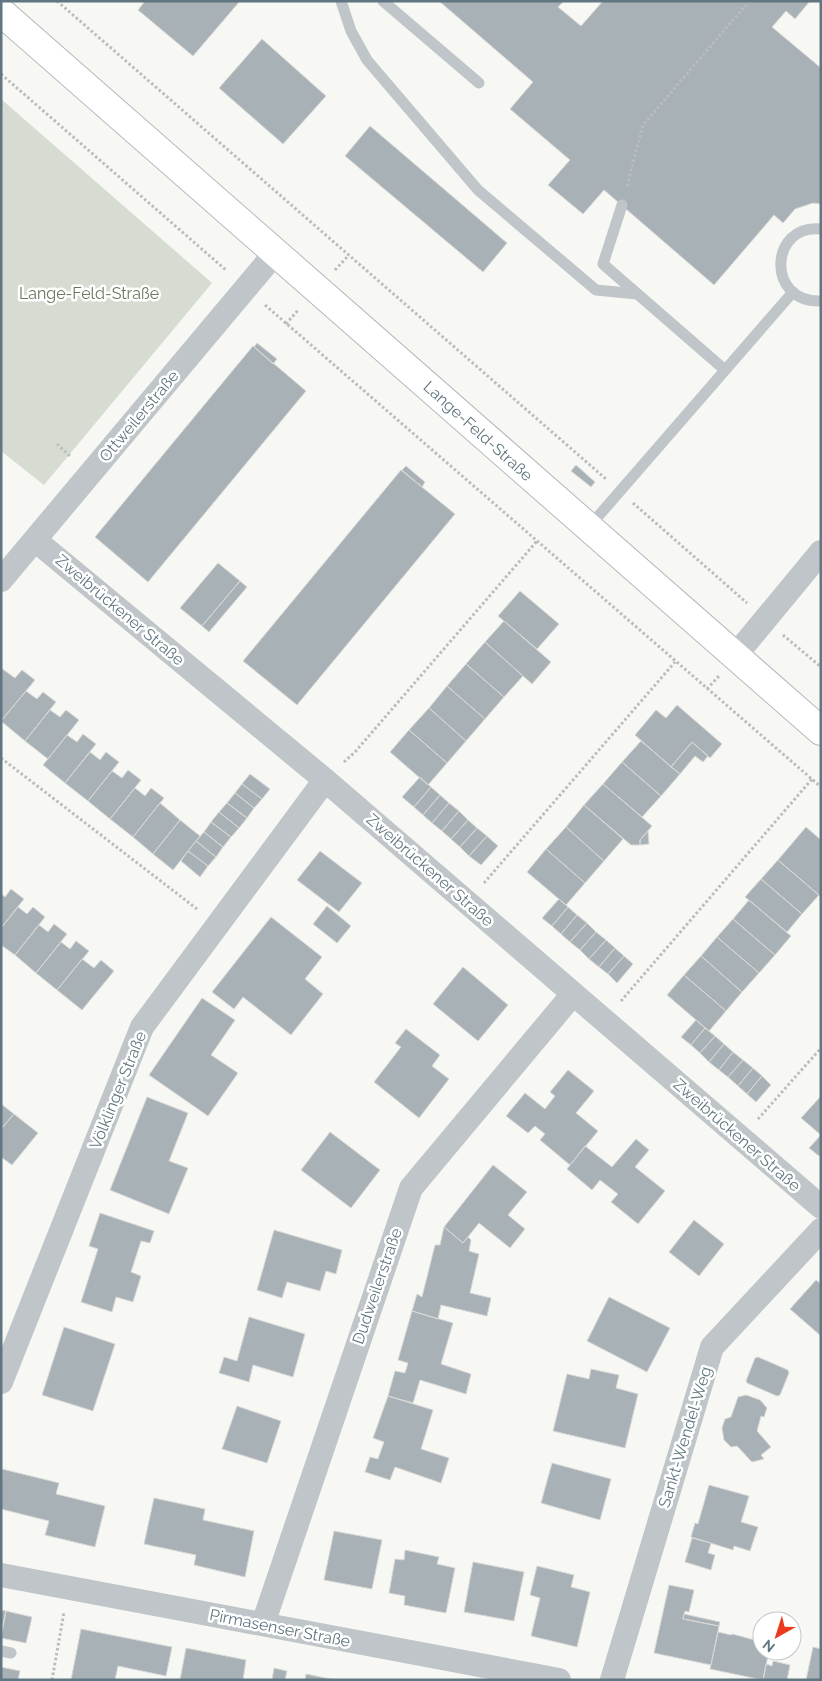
<svg xmlns="http://www.w3.org/2000/svg" width="822" height="1681" font-family="Raleway,sans-serif">
<rect width="100%" height="100%" fill="#f7f7f4"/>
<!-- green -->
<path fill="#d7dcd3" d="M 1,99 L 212,283 L 44,485 L 1,451 Z"/>
<!-- building -->
<path fill="#a7b1b6" stroke="#d9d8d6" d="M 145,1 L 240,1 L 193,56 L 138,10 Z
M 439,1 L 564,1 L 558,7 L 581,26 L 603,1 L 810,1 L 795,19 L 786,11 L 772,27 L 821,68 L 821,204 L 813,203 L 795,209 L 783,223 L 774,215 L 714,285 L 604,190 L 583,214 L 548,185 L 570,160 L 510,109 L 533,82 Z
M 262,39 L 326,96 L 283,144 L 219,88 Z
M 370,126 L 507,243 L 483,272 L 345,156 Z
M 257,343 L 277,359 L 273,364 L 254,347 Z
M 253,346 L 306,391 L 148,582 L 95,537 Z
M 576,465 L 595,482 L 591,487 L 571,471 Z
M 406,466 L 425,482 L 422,487 L 402,470 Z
M 401,470 L 455,514 L 297,705 L 243,661 Z
M 218,563 L 240,581 L 202,626 L 180,608 Z
M 240,581 L 247,587 L 209,632 L 202,626 Z
M 520,591 L 559,624 L 537,649 L 498,616 Z
M 504,621 L 551,662 L 532,684 L 485,642 Z
M 485,642 L 523,676 L 504,697 L 466,664 Z
M 466,664 L 504,697 L 485,719 L 447,686 Z
M 1,668 L 15,678 L 22,670 L 35,680 L 1,721 Z
M 447,686 L 485,719 L 466,741 L 429,708 Z
M 26,691 L 37,699 L 43,692 L 56,702 L 25,741 L 1,721 Z
M 677,705 L 722,744 L 710,758 L 692,742 L 671,767 L 635,735 L 656,710 L 666,718 Z
M 429,708 L 466,741 L 447,763 L 409,730 Z
M 50,710 L 60,717 L 66,710 L 79,720 L 48,759 L 25,741 Z
M 409,730 L 447,763 L 428,785 L 390,752 Z
M 83,734 L 96,744 L 65,783 L 43,765 L 67,735 L 77,742 Z
M 641,741 L 680,774 L 661,796 L 622,762 Z
M 692,742 L 708,756 L 703,762 L 695,756 L 680,774 L 671,767 Z
M 90,752 L 100,760 L 106,752 L 119,762 L 88,801 L 65,783 Z
M 622,762 L 661,796 L 642,817 L 603,784 Z
M 128,770 L 141,780 L 110,819 L 88,801 L 112,771 L 122,778 Z
M 250,774 L 270,789 L 262,799 L 242,784 Z
M 420,777 L 431,787 L 414,807 L 402,797 Z
M 242,784 L 262,799 L 254,808 L 235,793 Z
M 603,784 L 652,826 L 640,840 L 640,845 L 631,845 L 584,805 Z
M 431,787 L 440,795 L 423,815 L 414,807 Z
M 135,788 L 145,796 L 151,788 L 164,798 L 133,837 L 110,819 Z
M 235,793 L 254,808 L 247,818 L 227,803 Z
M 440,795 L 449,803 L 432,823 L 423,815 Z
M 160,803 L 180,820 L 153,854 L 133,837 Z
M 227,803 L 247,818 L 239,828 L 219,812 Z
M 449,803 L 459,811 L 442,831 L 432,823 Z
M 584,805 L 623,839 L 604,861 L 566,827 Z
M 459,811 L 468,820 L 451,839 L 442,831 Z
M 219,812 L 239,828 L 231,837 L 211,822 Z
M 180,820 L 200,836 L 173,870 L 153,854 Z
M 468,820 L 477,828 L 460,847 L 451,839 Z
M 211,822 L 231,837 L 223,847 L 204,832 Z
M 566,827 L 604,861 L 585,883 L 546,849 Z
M 806,827 L 821,840 L 821,897 L 778,860 Z
M 477,828 L 487,836 L 469,856 L 460,847 Z
M 648,831 L 649,844 L 640,845 L 640,840 Z
M 204,832 L 223,847 L 216,857 L 196,841 Z
M 487,836 L 498,846 L 481,865 L 469,856 Z
M 196,841 L 216,857 L 208,866 L 188,851 Z
M 546,849 L 585,883 L 566,905 L 527,872 Z
M 188,851 L 208,866 L 200,877 L 181,861 Z
M 320,851 L 362,883 L 339,912 L 297,880 Z
M 778,860 L 819,895 L 802,914 L 761,879 Z
M 761,879 L 802,914 L 787,932 L 745,897 Z
M 11,889 L 24,899 L 1,928 L 1,894 L 5,897 Z
M 559,899 L 568,907 L 552,926 L 542,918 Z
M 749,900 L 791,936 L 775,955 L 733,919 Z
M 327,906 L 351,926 L 337,943 L 313,924 Z
M 18,907 L 27,914 L 33,907 L 45,917 L 15,955 L 1,945 L 1,928 Z
M 568,907 L 577,915 L 561,934 L 552,926 Z
M 577,915 L 587,923 L 570,942 L 561,934 Z
M 271,917 L 322,957 L 305,979 L 323,994 L 291,1035 L 243,997 L 234,1009 L 212,992 Z
M 733,919 L 775,955 L 759,973 L 717,937 Z
M 587,923 L 596,932 L 580,950 L 570,942 Z
M 54,924 L 67,934 L 36,973 L 15,955 L 39,925 L 48,932 Z
M 596,932 L 606,940 L 589,959 L 580,950 Z
M 717,937 L 759,973 L 742,992 L 701,956 Z
M 606,940 L 615,948 L 599,967 L 589,959 Z
M 76,941 L 89,951 L 57,990 L 36,973 L 61,942 L 70,949 Z
M 615,948 L 624,956 L 608,974 L 599,967 Z
M 624,956 L 633,964 L 617,983 L 608,974 Z
M 701,956 L 742,992 L 726,1011 L 684,975 Z
M 82,959 L 94,968 L 101,960 L 114,971 L 82,1010 L 57,990 Z
M 463,967 L 508,1005 L 478,1041 L 433,1004 Z
M 684,975 L 726,1011 L 709,1031 L 667,995 Z
M 202,998 L 235,1020 L 211,1055 L 238,1073 L 208,1116 L 149,1075 Z
M 696,1020 L 705,1028 L 691,1045 L 681,1037 Z
M 705,1028 L 715,1036 L 700,1053 L 691,1045 Z
M 406,1029 L 440,1055 L 432,1066 L 449,1079 L 419,1118 L 374,1082 L 401,1047 L 395,1043 Z
M 715,1036 L 724,1044 L 709,1062 L 700,1053 Z
M 724,1044 L 733,1052 L 719,1070 L 709,1062 Z
M 733,1052 L 743,1060 L 728,1077 L 719,1070 Z
M 743,1060 L 753,1068 L 738,1086 L 728,1077 Z
M 753,1068 L 762,1076 L 747,1094 L 738,1086 Z
M 568,1070 L 594,1091 L 576,1113 L 598,1131 L 570,1165 L 540,1140 L 545,1134 L 535,1126 L 528,1133 L 506,1116 L 525,1093 L 545,1109 L 555,1096 L 550,1092 Z
M 762,1076 L 771,1085 L 756,1102 L 747,1094 Z
M 821,1096 L 821,1135 L 801,1118 Z
M 147,1097 L 188,1113 L 169,1161 L 188,1168 L 169,1214 L 110,1190 Z
M 1,1104 L 14,1114 L 1,1129 Z
M 14,1114 L 38,1133 L 12,1165 L 1,1157 L 1,1129 Z
M 330,1132 L 380,1170 L 351,1208 L 301,1170 Z
M 821,1135 L 821,1154 L 819,1156 L 809,1148 Z
M 636,1139 L 649,1150 L 635,1167 L 665,1191 L 638,1224 L 611,1202 L 618,1194 L 600,1180 L 592,1190 L 567,1169 L 585,1146 L 612,1167 Z
M 493,1165 L 527,1192 L 508,1215 L 525,1229 L 510,1248 L 479,1223 L 463,1243 L 444,1227 Z
M 100,1213 L 154,1231 L 150,1243 L 141,1241 L 131,1272 L 141,1276 L 133,1302 L 116,1297 L 112,1312 L 81,1302 L 98,1249 L 89,1246 Z
M 694,1220 L 724,1244 L 699,1276 L 669,1252 Z
M 444,1227 L 463,1243 L 468,1237 L 471,1240 L 469,1251 L 479,1254 L 470,1293 L 491,1298 L 487,1316 L 441,1305 L 438,1319 L 412,1311 L 417,1294 L 422,1297 L 435,1245 L 440,1245 Z
M 274,1230 L 342,1250 L 336,1274 L 326,1271 L 320,1291 L 287,1282 L 282,1298 L 257,1290 Z
M 816,1280 L 821,1284 L 821,1336 L 790,1309 Z
M 609,1297 L 670,1328 L 647,1372 L 587,1341 Z
M 412,1311 L 453,1323 L 441,1364 L 471,1374 L 466,1394 L 420,1380 L 413,1403 L 388,1396 L 395,1371 L 405,1373 L 408,1363 L 398,1360 Z
M 249,1317 L 305,1334 L 293,1377 L 253,1365 L 249,1382 L 219,1373 L 224,1357 L 237,1361 Z
M 64,1327 L 115,1344 L 93,1411 L 42,1395 Z
M 758,1357 L 788,1370 L 789,1373 L 780,1395 L 777,1396 L 747,1383 L 746,1381 L 755,1358 Z
M 591,1369 L 619,1375 L 616,1388 L 638,1394 L 625,1448 L 553,1431 L 567,1374 L 589,1379 Z
M 746,1395 L 760,1400 L 767,1408 L 764,1417 L 761,1416 L 757,1431 L 771,1447 L 761,1455 L 764,1459 L 752,1462 L 737,1446 L 731,1447 L 724,1440 L 722,1428 L 725,1419 L 731,1417 L 738,1397 Z
M 388,1396 L 433,1410 L 421,1449 L 449,1458 L 441,1483 L 395,1467 L 390,1480 L 365,1472 L 370,1457 L 378,1459 L 384,1442 L 373,1438 Z
M 237,1406 L 281,1421 L 267,1463 L 222,1449 Z
M 552,1463 L 611,1479 L 600,1520 L 541,1503 Z
M 2,1469 L 59,1483 L 56,1494 L 105,1506 L 95,1547 L 45,1535 L 49,1521 L 1,1509 Z
M 709,1485 L 749,1496 L 741,1522 L 758,1527 L 750,1551 L 734,1546 L 733,1550 L 691,1537 L 695,1523 L 698,1524 Z
M 154,1498 L 205,1509 L 203,1520 L 254,1531 L 245,1577 L 194,1565 L 196,1555 L 144,1544 Z
M 334,1531 L 382,1540 L 372,1589 L 324,1580 Z
M 692,1538 L 711,1543 L 708,1553 L 715,1555 L 711,1570 L 685,1562 Z
M 405,1550 L 439,1557 L 437,1564 L 455,1568 L 446,1613 L 404,1605 L 405,1596 L 389,1593 L 395,1559 L 404,1560 Z
M 473,1562 L 524,1572 L 514,1621 L 464,1612 Z
M 537,1566 L 574,1575 L 571,1587 L 590,1592 L 577,1647 L 531,1636 L 540,1598 L 530,1595 Z
M 669,1585 L 694,1590 L 689,1612 L 685,1611 L 683,1619 L 719,1626 L 711,1665 L 654,1653 Z
M 1,1610 L 6,1611 L 1,1632 Z
M 6,1611 L 32,1617 L 26,1643 L 1,1638 Z
M 684,1614 L 720,1622 L 719,1626 L 683,1619 Z
M 81,1629 L 172,1647 L 166,1676 L 118,1666 L 115,1680 L 71,1680 Z
M 718,1632 L 731,1635 L 732,1634 L 736,1635 L 762,1642 L 762,1651 L 769,1651 L 763,1680 L 710,1669 Z
M 813,1647 L 821,1649 L 821,1680 L 806,1680 Z
M 186,1648 L 246,1660 L 243,1680 L 180,1680 Z
M 773,1661 L 790,1665 L 787,1680 L 763,1680 L 766,1664 L 772,1666 Z
M 1,1667 L 20,1671 L 18,1680 L 1,1680 Z
M 274,1668 L 287,1671 L 285,1680 L 272,1680 Z
M 306,1674 L 335,1680 L 305,1680 Z"/>
<g fill="none" stroke-linecap="round" stroke-linejoin="round">
<defs>
<path id="secondary" d="M 1,12 L 821,731"/>
</defs>
<!-- secondary casing -->
<use href="#secondary" stroke="#b2b9bd" stroke-width="30"/>
<!-- path -->
<path stroke="#b9bdbf" stroke-width="3" stroke-dasharray="2.5 2.5" stroke-linecap="butt" d="M 57,1 L 606,479
M 1,74 L 227,271
M 627,186 L 643,125 L 746,5
M 335,270 L 349,255
M 265,305 L 821,787
M 286,324 L 299,309
M 57,444 L 71,457
M 633,503 L 747,603
M 783,635 L 821,667
M 707,689 L 719,676
M 1,758 L 197,909
M 344,762 L 355,752 L 537,541
M 484,883 L 675,662
M 621,1001 L 812,779
M 758,1119 L 821,1048
M 52,1680 L 64,1612"/>
<!-- lane -->
<path stroke="#bfc5c8" stroke-width="11" d="M 341,1 L 351,31 L 367,60 L 478,190 L 596,290 L 637,294
M 383,1 L 479,83
M 622,205 L 603,264 L 725,370
M 821,229 C 770,223 765,303 821,301
M 588,528 L 793,292
M 1,1651 L 11,1653"/>
<!-- street -->
<path stroke="#bfc5c8" stroke-width="24" d="M 35,540 L 325,780 L 821,1207
M 1,580 L 276,252
M 735,656 L 821,552
M 1,1382 L 142,1027 L 325,780
M 1,1575 L 559,1680
M 263,1624 L 411,1188 L 573,994
M 612,1680 L 712,1347 L 821,1230"/>
<!-- secondary -->
<use href="#secondary" stroke="#fff" stroke-width="28"/>
</g>
<g text-anchor="middle" dominant-baseline="central" stroke-width="5" stroke-linejoin="round" paint-order="stroke">
<!-- park labels -->
<g font-size="16" fill="#667860" stroke="#fff">
<text x="89" y="293">Lange-Feld-Straße</text>
</g>
<!-- street labels -->
<g font-size="16" fill="#617680" stroke="#fff">
<text transform="translate(139 416) rotate(-50)">Ottweilerstraße</text>
<text transform="translate(478 431) rotate(42)">Lange-Feld-Straße</text>
<text transform="translate(120 610) rotate(40)">Zweibrückener Straße</text>
<text transform="translate(430 870) rotate(41)">Zweibrückener Straße</text>
<text transform="translate(118 1090) rotate(-68)">Völklinger Straße</text>
<text transform="translate(737 1135) rotate(41)">Zweibrückener Straße</text>
<text transform="translate(377 1286) rotate(-71)">Dudweilerstraße</text>
<text transform="translate(685 1437) rotate(-73)">Sankt-Wendel-Weg</text>
<text transform="translate(280 1628) rotate(11)">Pirmasenser Straße</text>
</g>
</g>
<!-- border -->
<rect width="822" height="1681" fill="none" stroke="#617680" stroke-width="5"/>
<!-- north arrow -->
<g transform="translate(777 1636) rotate(219)"><circle r="24" fill="#ffffff" stroke="#c0c8cc"/>
<path d="M0-4L9 19L0 12L-9 19Z" fill="#eb3a1f"/>
<text y="-8" font-size="14" font-weight="bold" text-anchor="middle" fill="#617680">N</text>
</g>
</svg>
